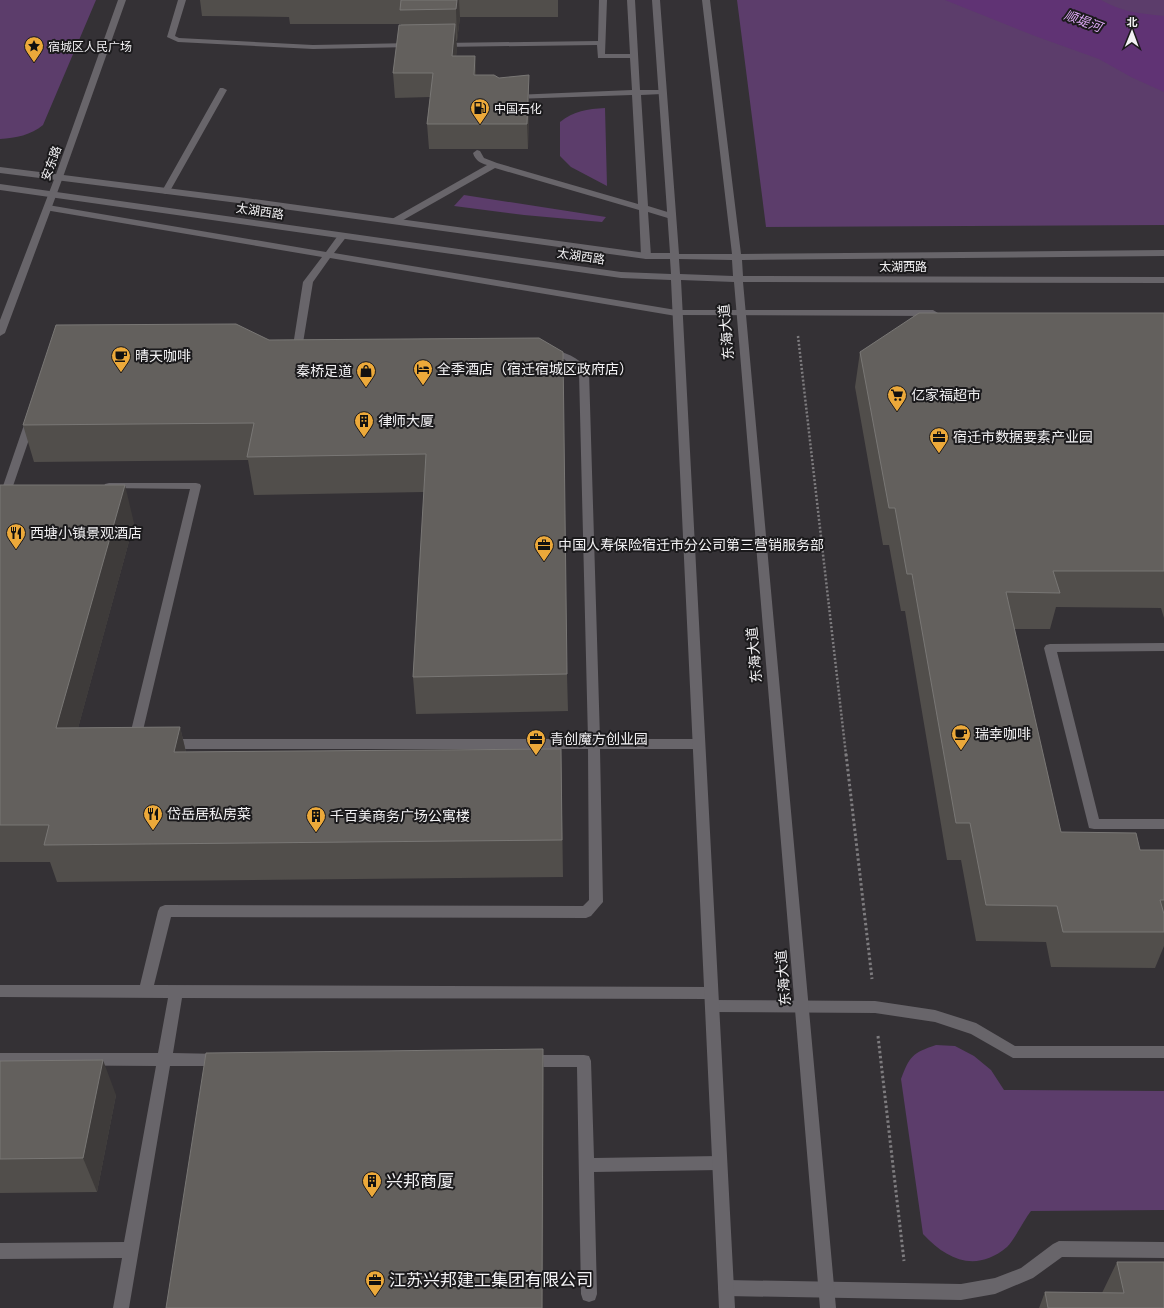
<svg xmlns="http://www.w3.org/2000/svg" width="1164" height="1308" font-family="Lora,'Noto Sans SC',serif">
<rect width="100%" height="100%" fill="#343135"/>
<!-- green -->
<path fill="#5c3d6b" d="M 0,0 L 96,0 L 43,125 C 31,135 16,138 0,139 Z
M 737,0 L 1164,0 L 1164,225 L 766,227 Z
M 605,108 L 607,186 L 571,167 L 560,156 L 560,122 C 574,111 587,109 605,108 Z
M 464,195 L 606,217 L 602,222 L 524,215 L 454,206 Z
M 936,1045 L 955,1046 L 974,1056 L 991,1070 L 1004,1090 L 1164,1091 L 1164,1210 L 1031,1211 C 1024,1220 1014,1240 1007,1247 C 976,1273 947,1260 923,1234 L 901,1079 C 910,1056 912,1053 936,1045 Z"/>
<!-- water -->
<path fill="#603374" d="M 945,0 L 1101,0 C 1125,13 1138,13 1164,16 L 1164,92 L 1131,77 L 1099,59 L 1035,36 Z"/>
<g fill="none" stroke-linecap="round" stroke-linejoin="round">
<!-- path-far1 -->
<path stroke="#7e7c7f" stroke-width="2.5" stroke-dasharray="2 2" stroke-linecap="butt" d="M 798,336 L 846,755"/>
<!-- path -->
<path stroke="#7e7c7f" stroke-width="3" stroke-dasharray="2.5 2.5" stroke-linecap="butt" d="M 846,754 L 872,979
M 878,1036 L 904,1261"/>
<!-- lane -->
<path fill="#68656a" fill-rule="evenodd" d="M 178,0 L 186,0 L 175,36 L 179,38 L 313,45 L 412,43 L 416,45 L 412,47 L 313,49 L 178,42 L 167,37 Z
M 599,0 L 607,0 L 605,54 L 630,54 L 627,0 L 635,0 L 640,90 L 662,90 L 666,92 L 662,94 L 641,95 L 648,206 L 674,214 L 676,216 L 671,219 L 648,212 L 651,256 L 649,258 L 646,259 L 641,256 L 639,210 L 495,168 L 398,223 L 392,223 L 390,221 L 392,219 L 487,165 C 480,163 475,160 473,153 L 477,150 L 480,151 L 484,158 L 497,163 L 638,204 L 632,95 L 514,99 L 510,97 L 514,95 L 632,90 L 630,58 L 598,58 L 597,45 L 441,47 L 437,45 L 441,43 L 598,41 Z
M 220,88 L 223,88 L 227,90 L 170,191 L 166,194 L 163,193 L 162,191 Z
M 48,205 L 326,252 L 339,234 L 342,233 L 347,236 L 334,253 L 676,310 L 681,313 L 676,316 L 330,258 L 313,282 L 302,349 L 306,352 L 305,354 L 297,355 L 292,352 L 303,282 L 322,257 L 45,210 L 44,208 Z
M 547,349 C 564,351 579,357 589,371 L 600,739 L 699,739 L 703,741 L 705,744 L 703,747 L 699,749 L 600,749 L 603,902 L 591,916 L 586,918 L 171,917 L 154,985 L 711,987 L 716,989 L 718,993 L 716,997 L 711,999 L 182,998 L 173,1053 L 221,1054 L 226,1055 L 228,1060 L 226,1065 L 221,1066 L 170,1066 L 129,1308 L 113,1308 L 122,1258 L 0,1259 L 0,1243 L 124,1242 L 156,1066 L 0,1065 L 0,1053 L 158,1053 L 168,998 L 0,997 L 0,985 L 140,985 L 158,911 L 160,907 L 165,905 L 583,906 L 589,900 L 588,749 L 168,749 L 164,747 L 162,744 L 164,741 L 168,739 L 588,739 L 579,372 L 564,359 L 543,354 L 542,352 Z
M 31,416 L 36,419 L 13,486 L 12,488 L 4,488 L 3,486 L 26,419 Z
M 109,483 L 196,483 L 200,484 L 201,486 L 140,743 L 138,746 L 134,748 L 130,746 L 128,743 L 190,489 L 105,488 L 104,486 L 105,484 Z
M 1164,643 L 1164,651 L 1057,652 L 1099,819 L 1164,819 L 1164,829 L 1094,829 L 1089,828 L 1044,648 L 1046,645 L 1050,644 Z
M 712,1000 L 875,1001 L 935,1010 L 976,1023 L 1015,1046 L 1164,1046 L 1164,1058 L 1013,1058 L 971,1034 L 935,1022 L 875,1013 L 712,1012 L 707,1010 L 705,1006 L 707,1002 Z
M 527,1055 L 584,1055 L 589,1056 L 591,1061 L 594,1158 L 719,1156 L 724,1158 L 727,1163 L 724,1168 L 719,1170 L 594,1172 L 597,1294 L 595,1300 L 589,1302 L 583,1300 L 581,1294 L 577,1067 L 527,1067 L 522,1066 L 520,1061 L 522,1056 Z
M 1059,1241 L 1164,1242 L 1164,1258 L 1062,1257 L 1033,1278 L 995,1294 L 961,1300 L 726,1296 L 720,1294 L 718,1288 L 720,1282 L 726,1280 L 961,1284 L 995,1278 L 1021,1268 L 1053,1244 Z"/>
<!-- street -->
<path fill="#68656a" fill-rule="evenodd" d="M 118,0 L 126,0 L 63,177 L 5,333 L 0,336 L 0,320 L 55,177 Z
M 676,310 L 933,310 L 938,313 L 933,316 L 673,315 L 671,313 Z"/>
<!-- secondary -->
<path fill="#68656a" fill-rule="evenodd" d="M 652,0 L 660,0 L 679,254 L 732,254 L 702,0 L 710,0 L 741,254 L 1164,250 L 1164,256 L 742,260 L 743,276 L 1164,277 L 1164,283 L 743,282 L 836,1308 L 820,1308 L 734,282 L 681,280 L 735,1308 L 719,1308 L 671,280 L 621,278 L 0,190 L 0,184 L 621,272 L 671,274 L 670,259 L 646,259 L 246,204 L 0,173 L 0,167 L 246,198 L 646,253 L 670,253 ZM 679,259 L 732,260 L 733,276 L 680,274 Z"/>
</g>
<!-- wall -->
<path fill="#514e4b" d="M 200,0 L 558,0 L 558,17 L 460,17 L 457,41 L 456,41 L 457,48 L 456,56 L 475,56 L 476,75 L 529,100 L 528,149 L 429,149 L 427,124 L 430,97 L 395,98 L 393,73 L 401,24 L 290,24 L 289,17 L 202,16 Z
M 1164,313 L 1164,618 L 1161,608 L 1056,607 L 1050,629 L 1014,629 L 1061,832 L 1140,850 L 1164,850 L 1164,946 L 1155,968 L 1051,967 L 1046,942 L 976,941 L 961,860 L 947,860 L 905,611 L 901,611 L 889,545 L 883,545 L 855,387 L 860,352 Z
M 539,338 L 567,674 L 568,711 L 416,714 L 413,677 L 424,492 L 254,495 L 248,460 L 34,462 L 23,425 L 269,340 Z
M 0,485 L 134,523 L 78,728 L 180,727 L 186,752 L 561,749 L 563,877 L 57,882 L 50,862 L 0,862 Z
M 0,1061 L 116,1095 L 97,1192 L 0,1193 Z
M 1117,1262 L 1164,1308 L 1039,1308 L 1045,1292 L 1102,1293 Z"/>
<!-- shaded-wall -->
<path fill="#3e3b3a" d="M 457,0 L 459,0 L 460,17 L 457,41 L 456,9 Z
M 455,24 L 457,48 L 454,80 L 452,56 Z
M 475,56 L 476,80 L 474,75 Z
M 529,75 L 529,100 L 528,149 L 527,124 Z
M 125,485 L 134,523 L 68,765 L 56,728 Z
M 180,727 L 189,765 L 174,752 Z
M 543,1049 L 544,1085 L 543,1308 L 542,1308 Z
M 103,1060 L 116,1095 L 97,1192 L 83,1158 Z"/>
<!-- building -->
<path fill="#63605d" stroke="#797775" d="M 401,0 L 457,0 L 456,9 L 400,10 Z
M 455,24 L 452,56 L 475,56 L 474,75 L 494,75 L 499,78 L 529,75 L 527,124 L 427,124 L 433,73 L 393,73 L 399,25 Z
M 919,313 L 1164,313 L 1164,571 L 1053,571 L 1060,593 L 1006,592 L 1061,832 L 1136,833 L 1140,850 L 1164,850 L 1164,900 L 1160,900 L 1164,914 L 1164,932 L 1063,932 L 1057,906 L 986,905 L 970,823 L 956,823 L 912,574 L 907,574 L 895,508 L 889,508 L 860,352 Z
M 236,324 L 269,340 L 539,338 L 563,352 L 567,674 L 413,677 L 426,454 L 247,457 L 254,423 L 23,425 L 56,325 Z
M 0,485 L 125,485 L 56,728 L 180,727 L 174,752 L 561,749 L 562,840 L 44,845 L 49,825 L 0,825 Z
M 543,1049 L 542,1308 L 166,1308 L 206,1053 Z
M 103,1060 L 83,1158 L 0,1159 L 0,1061 Z
M 1117,1262 L 1164,1262 L 1164,1308 L 1048,1308 L 1045,1292 L 1124,1293 Z"/>
<!-- icons -->
<defs>
<symbol id="sight-pin" viewBox="-11 -11 22 30"><path d="M0 17L-7.5 6A9.5 9.5 0 1 1 7.5 6Z" fill="#eca93a" stroke="#1b1a1c"/><path d="M0-6L1.8-2.2L6-1.7L2.9 1.2L3.7 5.4L0 3.3L-3.7 5.4L-2.9 1.2L-6-1.7L-1.8-2.2Z" fill="#111"/></symbol>
<symbol id="fuel-pin" viewBox="-11 -11 22 30"><path d="M0 17L-7.5 6A9.5 9.5 0 1 1 7.5 6Z" fill="#eca93a" stroke="#1b1a1c"/><path d="M-5.5-6h7V0h2V4h1.3V-2.5L3-4.5l.8-.8L6-3V5H2.5V1h-1V6h-7ZM-4.2-4.7v3.2H.2V-4.7Z" fill="#111"/></symbol>
<symbol id="cafe-pin" viewBox="-11 -11 22 30"><path d="M0 17L-7.5 6A9.5 9.5 0 1 1 7.5 6Z" fill="#eca93a" stroke="#1b1a1c"/><path d="M-5.5-4.5H6V0H3Q3 3.5 0 3.5H-2.5Q-5.5 3.5-5.5 0ZM3-3.2v2h1.7v-2ZM-6 4.5H4V6H-6Z" fill="#111"/></symbol>
<symbol id="hotel-pin" viewBox="-11 -11 22 30"><path d="M0 17L-7.5 6A9.5 9.5 0 1 1 7.5 6Z" fill="#eca93a" stroke="#1b1a1c"/><path d="M-6-4.5h1.5V1H6V5H4.5V3h-9V5H-6ZM-4 0a1.8 1.8 0 1 1 3.6 0ZM.5 0V-2.5h3Q6-2.5 6 0Z" fill="#111"/></symbol>
<symbol id="shop-pin" viewBox="-11 -11 22 30"><path d="M0 17L-7.5 6A9.5 9.5 0 1 1 7.5 6Z" fill="#eca93a" stroke="#1b1a1c"/><path d="M-5-2.5h2.3a2.7 3.5 0 0 1 5.4 0H5L5.5 6h-11ZM-1.5-2.5h3a1.5 2.3 0 0 0-3 0Z" fill="#111"/></symbol>
<symbol id="supermarket-pin" viewBox="-11 -11 22 30"><path d="M0 17L-7.5 6A9.5 9.5 0 1 1 7.5 6Z" fill="#eca93a" stroke="#1b1a1c"/><path d="M-6-5.5h2.5l.6 2H6L4.5 2H-2.5L-4.4-4H-6ZM-1.5 3.2a1.3 1.3 0 1 0 .1 0ZM3 3.2a1.3 1.3 0 1 0 .1 0Z" fill="#111"/></symbol>
<symbol id="building-pin" viewBox="-11 -11 22 30"><path d="M0 17L-7.5 6A9.5 9.5 0 1 1 7.5 6Z" fill="#eca93a" stroke="#1b1a1c"/><path d="M-4-6H4V6H1V3H-1V6H-4ZM-2.5-4.3h1.7v1.8h-1.7ZM.8-4.3h1.7v1.8H.8ZM-2.5-1h1.7V.8h-1.7ZM.8-1h1.7V.8H.8Z" fill="#111"/></symbol>
<symbol id="office-pin" viewBox="-11 -11 22 30"><path d="M0 17L-7.5 6A9.5 9.5 0 1 1 7.5 6Z" fill="#eca93a" stroke="#1b1a1c"/><path d="M-6-3h4V-5.5h4V-3h4V5H-6ZM-1-4.5V-3h2v-1.5ZM-6 0V1H6V0Z" fill="#111"/></symbol>
<symbol id="restaurant-pin" viewBox="-11 -11 22 30"><path d="M0 17L-7.5 6A9.5 9.5 0 1 1 7.5 6Z" fill="#eca93a" stroke="#1b1a1c"/><path d="M-5-6h1v4h1v-4h1v4h1v-4h1v5L-1.5 .5V6h-2V.5L-5-1ZM5-6V6H3V1.5H1.5Q1.5-4 5-6Z" fill="#111"/></symbol>
</defs>
<g fill-rule="evenodd">
<use href="#sight-pin" x="23" y="35" width="22" height="30"/>
<use href="#fuel-pin" x="469" y="97" width="22" height="30"/>
<use href="#cafe-pin" x="110" y="345" width="22" height="30"/>
<use href="#hotel-pin" x="412" y="358" width="22" height="30"/>
<use href="#shop-pin" x="355" y="360" width="22" height="30"/>
<use href="#supermarket-pin" x="886" y="384" width="22" height="30"/>
<use href="#building-pin" x="353" y="410" width="22" height="30"/>
<use href="#office-pin" x="928" y="426" width="22" height="30"/>
<use href="#restaurant-pin" x="5" y="522" width="22" height="30"/>
<use href="#office-pin" x="533" y="534" width="22" height="30"/>
<use href="#cafe-pin" x="950" y="723" width="22" height="30"/>
<use href="#office-pin" x="525" y="728" width="22" height="30"/>
<use href="#restaurant-pin" x="142" y="803" width="22" height="30"/>
<use href="#building-pin" x="305" y="805" width="22" height="30"/>
<use href="#building-pin" x="361" y="1170" width="22" height="30"/>
<use href="#office-pin" x="364" y="1269" width="22" height="30"/>
</g>
<g text-anchor="middle" dominant-baseline="central" stroke-width="4" stroke-linejoin="round" paint-order="stroke">
<!-- far-poi labels -->
<g font-size="12" fill="#f3f2f4" stroke="#1b1a1c" text-anchor="start">
<text x="48" y="46">宿城区人民广场</text>
<text x="494" y="108">中国石化</text>
</g>
<!-- far-street labels -->
<g font-size="12" fill="#f3f2f4" stroke="#1b1a1c">
<text transform="translate(51 163) rotate(-70)">安东路</text>
<text transform="translate(260 211) rotate(8)">太湖西路</text>
<text transform="translate(581 256) rotate(8)">太湖西路</text>
<text x="903" y="266">太湖西路</text>
</g>
<!-- far-water labels -->
<g font-size="13" font-style="italic" fill="#dca9f4" stroke="#1b1a1c">
<text transform="translate(1083 21) rotate(20)">顺堤河</text>
</g>
<!-- street labels -->
<g font-size="14" fill="#f3f2f4" stroke="#1b1a1c">
<text transform="translate(726 332) rotate(-95)">东海大道</text>
<text transform="translate(754 655) rotate(-95)">东海大道</text>
<text transform="translate(783 978) rotate(-95)">东海大道</text>
</g>
<!-- poi labels -->
<g font-size="14" fill="#f3f2f4" stroke="#1b1a1c" text-anchor="start">
<text x="135" y="356">晴天咖啡</text>
<text x="437" y="369">全季酒店（宿迁宿城区政府店）</text>
<text x="352" y="371" text-anchor="end">秦桥足道</text>
<text x="911" y="395">亿家福超市</text>
<text x="378" y="421">律师大厦</text>
<text x="953" y="437">宿迁市数据要素产业园</text>
<text x="30" y="533">西塘小镇景观酒店</text>
<text x="558" y="545">中国人寿保险宿迁市分公司第三营销服务部</text>
<text x="975" y="734">瑞幸咖啡</text>
<text x="550" y="739">青创魔方创业园</text>
<text x="167" y="814">岱岳居私房菜</text>
<text x="330" y="816">千百美商务广场公寓楼</text>
</g>
<!-- near-poi labels -->
<g font-size="17" fill="#f3f2f4" stroke="#1b1a1c" text-anchor="start">
<text x="386" y="1181">兴邦商厦</text>
<text x="389" y="1280">江苏兴邦建工集团有限公司</text>
</g>
</g>
<!-- north arrow -->
<g transform="translate(1132 32) rotate(1)" stroke="#1b1a1c" stroke-width="3" paint-order="stroke">
<path d="M0-3L7 15L0 10L-7 15Z" fill="#f3f2f4"/>
<text y="-6" font-size="11" font-weight="bold" text-anchor="middle" fill="#f3f2f4">北</text>
</g>
</svg>
